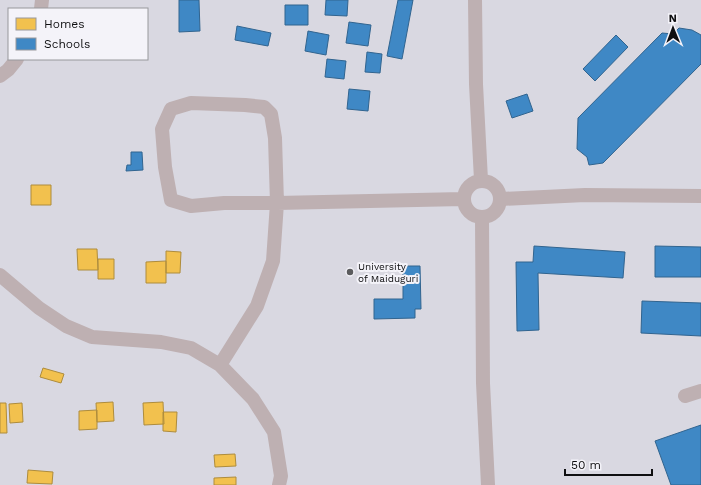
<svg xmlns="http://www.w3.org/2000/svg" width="701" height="485" font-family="'Work Sans',sans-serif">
<rect width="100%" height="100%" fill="#e7e7eb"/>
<!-- built -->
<path fill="#d9d8e1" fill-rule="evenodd" d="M 0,0 L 701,0 L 701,485 L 0,485 ZM 9,9 L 147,9 L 147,59 L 9,59 Z"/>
<!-- homes -->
<path fill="#f2c14e" stroke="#ae8c3c" d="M 31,185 L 51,185 L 51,205 L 31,205 Z
M 77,249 L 97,249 L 98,270 L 78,270 Z
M 166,251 L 181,252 L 180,273 L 166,273 Z
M 98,259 L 114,259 L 114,279 L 98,279 Z
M 166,261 L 166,283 L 146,283 L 146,262 Z
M 43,368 L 64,374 L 61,383 L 40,377 Z
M 113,402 L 114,421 L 97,422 L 96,403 Z
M 163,402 L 164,424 L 144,425 L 143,403 Z
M 0,403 L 6,403 L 7,433 L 0,433 Z
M 22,403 L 23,422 L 10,423 L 9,404 Z
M 97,410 L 97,429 L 79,430 L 79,411 Z
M 163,412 L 177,412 L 176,432 L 163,431 Z
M 235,454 L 236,466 L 215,467 L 214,455 Z
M 28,470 L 53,472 L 52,484 L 27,483 Z
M 236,477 L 236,485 L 214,485 L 214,478 Z"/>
<!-- schools -->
<path fill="#3f88c5" stroke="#31648f" d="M 179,0 L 199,0 L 200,31 L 179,32 Z
M 326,0 L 348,0 L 347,16 L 325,15 Z
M 398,0 L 413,0 L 402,59 L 387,56 Z
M 285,5 L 308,5 L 308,25 L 285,25 Z
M 349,22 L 371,25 L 368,46 L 346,43 Z
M 237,26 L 271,33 L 268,46 L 235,40 Z
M 679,28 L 692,30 L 701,35 L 701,64 L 603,163 L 589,165 L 587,157 L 577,149 L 578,118 L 662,33 L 673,34 Z
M 308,31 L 329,35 L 326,55 L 305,51 Z
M 616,35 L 628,47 L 595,81 L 583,69 Z
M 367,52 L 382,54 L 380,73 L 365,72 Z
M 327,59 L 346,61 L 344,79 L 325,77 Z
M 349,89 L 370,91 L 368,111 L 347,109 Z
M 527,94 L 533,111 L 512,118 L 506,101 Z
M 131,152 L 142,152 L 143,170 L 126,171 L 127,165 L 131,165 Z
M 534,246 L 625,252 L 623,278 L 538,273 L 539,330 L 517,331 L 516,262 L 533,262 Z
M 655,246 L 701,247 L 701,277 L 655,277 Z
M 403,266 L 420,266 L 421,309 L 415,309 L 415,318 L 374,319 L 374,299 L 403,299 Z
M 642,301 L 701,303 L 701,336 L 641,333 Z
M 701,425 L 701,485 L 671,485 L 655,441 Z"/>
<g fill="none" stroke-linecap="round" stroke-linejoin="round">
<!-- street -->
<path stroke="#beb0b2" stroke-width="14" d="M 475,0 L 476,84 L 481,180
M 41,9 L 42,0
M 0,76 L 8,70 L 17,59
M464 199a18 18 0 1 1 36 0a18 18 0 1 1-36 0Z
M 501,199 L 585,195 L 701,196
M 482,217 L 483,383 L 488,485
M 0,275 L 39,308 L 66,326 L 92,337 L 161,342 L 191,348 L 220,365 L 253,399 L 274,432 L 281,476 L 279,485
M 220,365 L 257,306 L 273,261 L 277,203 L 275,138 L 271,114 L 264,107 L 245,105 L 191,103 L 171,109 L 162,129 L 165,167 L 171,200 L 191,206 L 224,203 L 277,203 L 463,199
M 685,396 L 701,391"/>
</g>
<!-- markers -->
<circle fill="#5b5b5d" stroke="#f4f3f9" stroke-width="1.5" cx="350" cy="272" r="4"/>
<g text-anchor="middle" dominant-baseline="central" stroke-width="4" stroke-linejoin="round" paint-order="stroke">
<!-- poi labels -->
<g font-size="10" fill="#0f0f11" stroke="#f4f3f9" text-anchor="start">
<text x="358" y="266">University<tspan x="358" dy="12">of Maiduguri</tspan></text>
</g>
</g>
<!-- legend -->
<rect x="8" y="8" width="140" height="52" fill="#f4f3f9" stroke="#98989c"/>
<rect x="16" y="18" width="20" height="12" fill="#f2c14e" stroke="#98989c"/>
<text x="44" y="28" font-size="12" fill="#0f0f11">Homes</text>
<rect x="16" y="38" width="20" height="12" fill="#3f88c5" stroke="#98989c"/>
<text x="44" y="48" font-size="12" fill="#0f0f11">Schools</text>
<!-- north arrow -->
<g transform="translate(673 28) rotate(359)" stroke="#f4f3f9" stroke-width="3" paint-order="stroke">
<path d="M0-3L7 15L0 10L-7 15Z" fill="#0f0f11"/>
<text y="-6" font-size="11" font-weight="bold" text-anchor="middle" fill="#0f0f11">N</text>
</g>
<!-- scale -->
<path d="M565 469v6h87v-6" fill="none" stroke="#0f0f11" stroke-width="2"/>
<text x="571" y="469" font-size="12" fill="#0f0f11" stroke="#f4f3f9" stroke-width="3" paint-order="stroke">50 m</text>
</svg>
